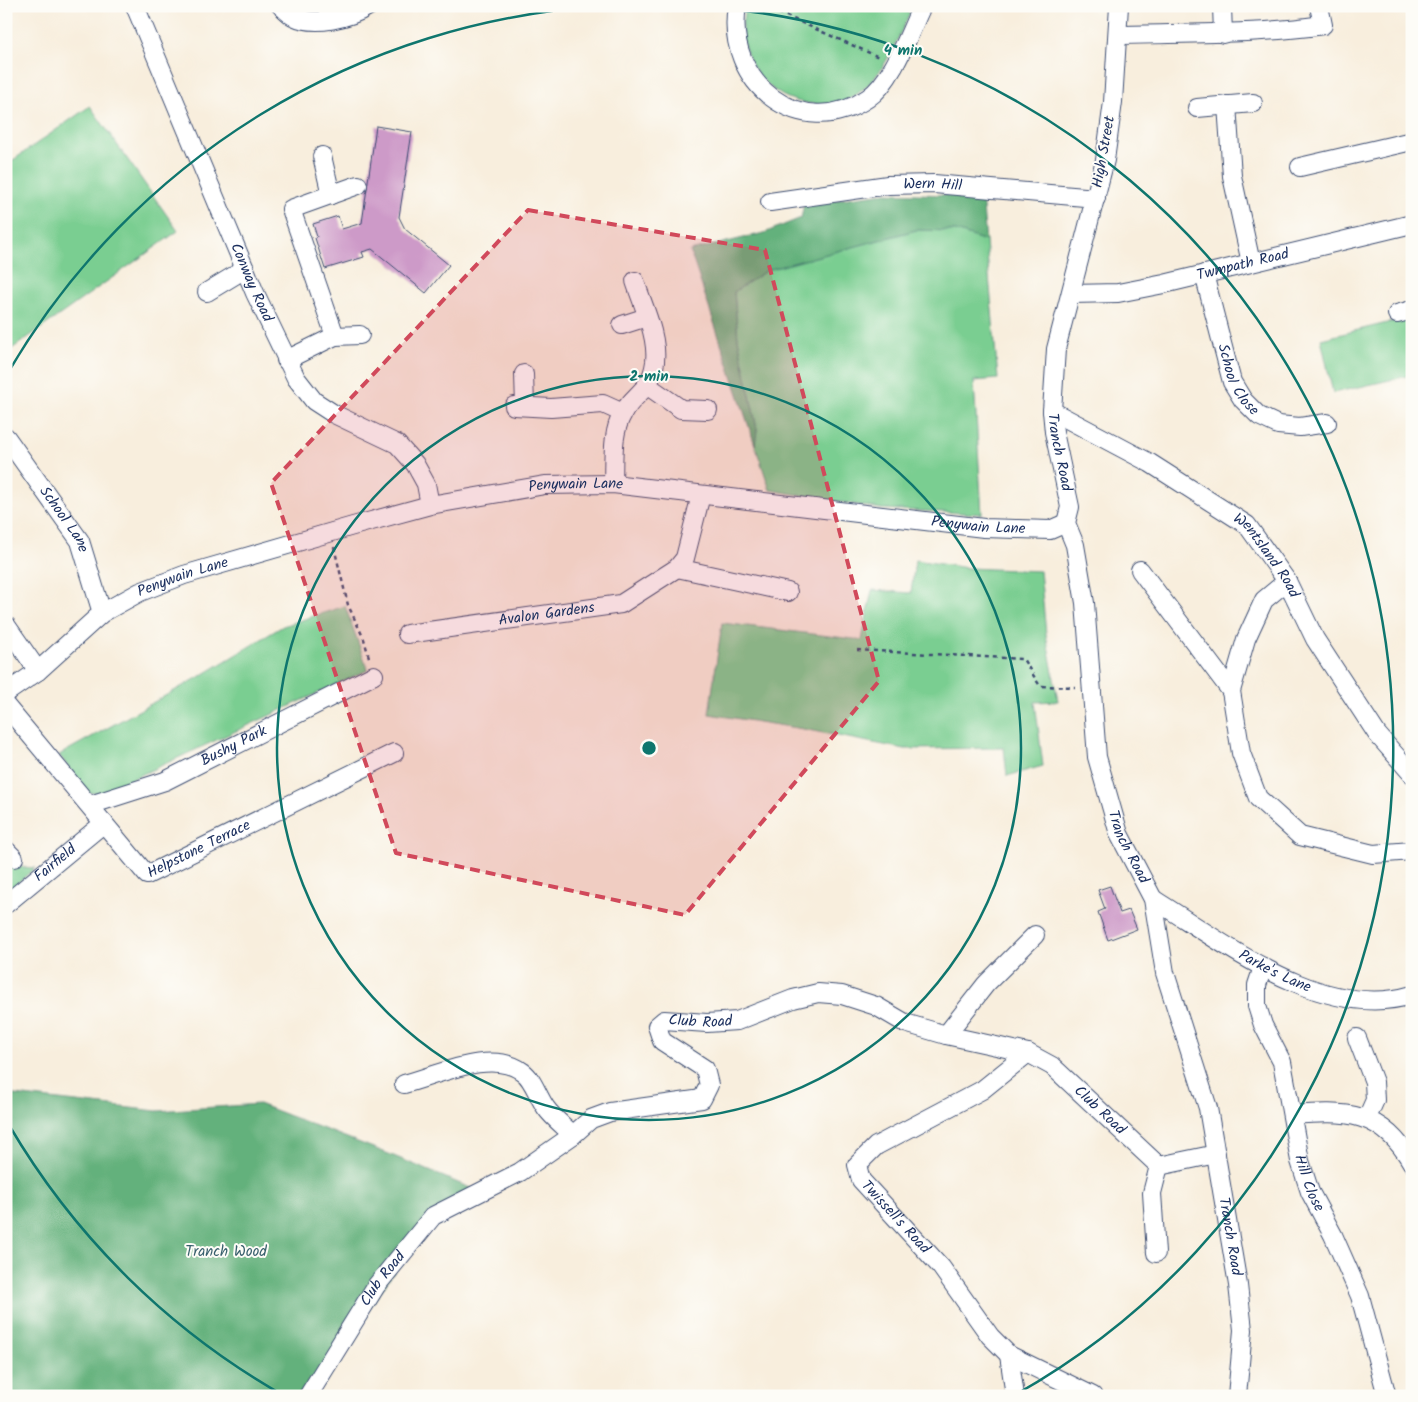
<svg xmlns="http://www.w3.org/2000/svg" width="1418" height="1402" font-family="Kalam,sans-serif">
<rect width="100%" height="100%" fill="#fdfcf7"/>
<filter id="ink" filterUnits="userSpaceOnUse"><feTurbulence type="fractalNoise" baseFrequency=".02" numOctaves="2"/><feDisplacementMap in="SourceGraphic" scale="10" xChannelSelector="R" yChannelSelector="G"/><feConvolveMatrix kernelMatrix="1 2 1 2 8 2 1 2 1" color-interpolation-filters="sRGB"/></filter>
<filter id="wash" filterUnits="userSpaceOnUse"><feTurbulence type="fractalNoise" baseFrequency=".0096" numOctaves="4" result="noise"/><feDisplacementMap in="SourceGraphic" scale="20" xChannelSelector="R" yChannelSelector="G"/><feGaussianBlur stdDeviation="1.12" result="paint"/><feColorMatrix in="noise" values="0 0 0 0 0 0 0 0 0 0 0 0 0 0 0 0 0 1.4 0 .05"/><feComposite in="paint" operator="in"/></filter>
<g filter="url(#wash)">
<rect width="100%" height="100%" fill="#f8eedd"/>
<!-- green -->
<path fill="#7ace91" stroke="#4a7e78" d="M 745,6 L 896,6 L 910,13 C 894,46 882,81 849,99 C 841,104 824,104 815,104 C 777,102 752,77 743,41 C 740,31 744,16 745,6 Z
M 90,106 L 178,231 L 6,353 L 6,165 Z
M 916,230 L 956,231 L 986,241 L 998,379 L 974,381 L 982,514 L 881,509 L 770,490 L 755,445 L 757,429 L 738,339 L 734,292 L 767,270 Z
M 1412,317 L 1412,375 L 1333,393 L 1321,339 Z
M 915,560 L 968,568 L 1040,571 L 1046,634 L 1058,701 L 1035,702 L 1043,766 L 1007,776 L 1004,748 L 904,749 L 803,729 L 709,714 L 722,623 L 862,640 L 872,590 L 911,593 Z
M 345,606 L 368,670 L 102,793 L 88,793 L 59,755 L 199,677 L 283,626 Z
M 6,851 L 21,867 L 35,868 L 6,893 Z"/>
<!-- forest -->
<path fill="#63b17b" stroke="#3f706c" d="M 885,193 L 982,196 L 986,241 L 956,231 L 916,230 L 767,270 L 734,292 L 738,339 L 757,429 L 755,445 L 690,251 L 764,233 L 801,218 L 804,204 Z
M 6,1094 L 157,1111 L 259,1104 L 389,1154 L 480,1192 L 433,1216 L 308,1396 L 6,1396 Z"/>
<g id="blocks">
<!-- building -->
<path fill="#cd9ac8" d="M 376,126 L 412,132 L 399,217 L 405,229 L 449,265 L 426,293 L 372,249 L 362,252 L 364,257 L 325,269 L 315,238 L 317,237 L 313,224 L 338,216 L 342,229 L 362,223 Z
M 1110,886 L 1120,913 L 1129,910 L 1137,929 L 1108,940 L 1098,912 L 1105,909 L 1098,890 Z"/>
</g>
</g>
<g filter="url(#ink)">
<use href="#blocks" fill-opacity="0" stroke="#3c4c71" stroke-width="1"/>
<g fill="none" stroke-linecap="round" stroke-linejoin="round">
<defs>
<g id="minor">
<path id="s1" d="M 135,6 L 255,293 L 296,378 L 314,401 L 334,414 L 397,444 L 415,464 L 426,484 L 430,505"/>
<path d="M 281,6 C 285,9 289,14 293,16 C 315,27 350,18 369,6"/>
<path d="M 737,6 C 724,82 800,144 868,98 C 893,81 909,33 922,6"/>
<path id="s2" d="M 1119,6 L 1113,102 L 1105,160 L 1056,349 L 1052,411 L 1054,432 L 1070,507 L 1066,523 L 1075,545 L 1085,603 L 1097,757 L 1119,834 L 1153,899 L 1165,973 L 1208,1108 L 1238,1285 L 1243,1330 L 1237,1396"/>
<path d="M 1222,6 L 1223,34"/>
<path d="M 1118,35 C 1186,33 1255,35 1323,25 L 1319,6"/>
<path d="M 1227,105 L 1232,176 L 1251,263"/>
<path d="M 1197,108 L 1253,103"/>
<path d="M 322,156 L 331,195"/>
<path d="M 1300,167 L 1412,141"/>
<path id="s3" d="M 770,202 L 888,185 L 934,184 L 1096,198"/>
<path id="s4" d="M 1204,274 L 1232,382 L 1243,400 L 1259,416 L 1278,425 L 1300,427 L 1327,423"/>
<path d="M 207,292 L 245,269"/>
<path id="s5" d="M 1071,294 L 1118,293 L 1164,284 L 1412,224"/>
<path d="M 1397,314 L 1412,310"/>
<path d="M 622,325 L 647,317"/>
<path d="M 335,336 L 291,209 L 358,185"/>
<path d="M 286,360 L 335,336 L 360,335"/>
<path d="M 524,374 L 525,406"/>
<path d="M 648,386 L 681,409 L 708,410"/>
<path d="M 514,406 L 551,408 L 603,404 L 623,413"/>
<path id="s6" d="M 1052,411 L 1150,463 L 1247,525 L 1287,581 L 1315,639 L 1377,734 L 1412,774"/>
<path id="s7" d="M 6,437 L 80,541 L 102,613"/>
<path d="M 613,484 C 614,461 611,433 623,413 C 635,392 651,391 655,362 C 658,336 643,306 635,281"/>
<path d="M 677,568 L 788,592"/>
<path d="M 1140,570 L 1231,691"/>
<path d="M 1287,581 L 1264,600 L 1246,639 L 1231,691 L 1241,753 L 1258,798 L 1300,836 L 1373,854 L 1412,851"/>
<path d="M 6,625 L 38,671"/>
<path id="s8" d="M 407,634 L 621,604 L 677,568 L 685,558 L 701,495"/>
<path id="s9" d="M 6,693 L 38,671 L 102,613 L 140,592 L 184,575 L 353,526 L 430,505 L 545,485 L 613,484 L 984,528 L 1050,530 L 1066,523"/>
<path id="s10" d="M 6,706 L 147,875 L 394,753"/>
<path id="s11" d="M 90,805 L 165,781 L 374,675"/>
<path d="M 6,850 L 14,858"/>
<path id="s12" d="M 1153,899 C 1225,943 1322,1022 1412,995"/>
<path id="s13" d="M 6,904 L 104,823"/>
<path id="s14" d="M 1263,967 L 1257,985 L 1257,1006 L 1263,1025 L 1282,1062 L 1300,1161 L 1310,1192 L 1333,1235 L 1360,1296 L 1387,1396"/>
<path d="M 946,1035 L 986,984 L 1035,935"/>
<path d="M 1357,1038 L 1374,1082 L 1375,1100 L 1367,1118"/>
<path id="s15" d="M 1028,1053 L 982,1090 L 876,1146 L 857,1165 L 861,1180 L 941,1267 L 990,1336 L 1009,1355 L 1093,1396"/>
<path d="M 404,1084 C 436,1076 492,1048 523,1072 C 533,1079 538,1097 546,1108 C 553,1118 564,1126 573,1135"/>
<path d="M 1292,1115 C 1346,1111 1382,1110 1412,1163"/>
<path d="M 1156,1253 L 1152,1193 L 1159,1166"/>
<path d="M 1009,1355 L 1015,1396"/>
<path id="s16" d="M 308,1396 L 376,1286 L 433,1216 L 520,1172 L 573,1135 L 591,1119 L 610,1112 L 702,1099 L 709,1085 L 705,1069 L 662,1041 L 657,1026 L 664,1020 L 707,1023 L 737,1021 L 793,999 L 818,993 L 842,995 L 876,1006 L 905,1023 L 946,1035 L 1028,1053 L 1052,1066 L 1159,1166 L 1216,1154"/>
</g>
</defs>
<!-- minor casing -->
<use href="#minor" stroke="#3c4c71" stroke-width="20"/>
<!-- path -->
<path stroke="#3c4c71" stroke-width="2.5" stroke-dasharray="4 4" stroke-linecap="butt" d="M 764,6 L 881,58
M 334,547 L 348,605 L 364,639 L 370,661
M 857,650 L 1023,659 L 1040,686 L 1075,687"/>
<!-- minor -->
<use href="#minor" stroke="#fff" stroke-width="18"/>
</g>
</g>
<!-- marked area -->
<path fill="#d1495b" fill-opacity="0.2" stroke="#d1495b" stroke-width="4" stroke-dasharray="10 6" stroke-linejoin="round" d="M 528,210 L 765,250 L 879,681 L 685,915 L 396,853 L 271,483 Z"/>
<!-- distance rings -->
<g fill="none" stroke="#0f766e" stroke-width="2.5">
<circle cx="649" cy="748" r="372"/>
<path d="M283 1395A743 743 0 0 1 9 1125M9 371A743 743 0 0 1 604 6M694 6A743 743 0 0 1 1015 1395"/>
</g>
<g text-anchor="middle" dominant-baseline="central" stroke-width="4" stroke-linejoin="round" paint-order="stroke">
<!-- street labels -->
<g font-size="15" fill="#1b2f5e" stroke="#fdfcf7">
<text transform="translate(1104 152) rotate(-80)">High Street</text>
<text stroke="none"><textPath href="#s3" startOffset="164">Wern Hill</textPath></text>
<text stroke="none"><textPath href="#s5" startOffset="175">Twmpath Road</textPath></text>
<text stroke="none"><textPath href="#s1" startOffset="300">Conway Road</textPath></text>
<text stroke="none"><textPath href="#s4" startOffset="112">School Close</textPath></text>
<text stroke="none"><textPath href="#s2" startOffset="454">Tranch Road</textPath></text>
<text stroke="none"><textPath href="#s9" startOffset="619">Penywain Lane</textPath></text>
<text stroke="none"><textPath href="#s7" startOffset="101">School Lane</textPath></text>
<text stroke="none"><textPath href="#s9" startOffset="1024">Penywain Lane</textPath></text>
<text stroke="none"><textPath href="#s6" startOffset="262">Wentsland Road</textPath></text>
<text stroke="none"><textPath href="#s9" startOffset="214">Penywain Lane</textPath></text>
<text stroke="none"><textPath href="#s8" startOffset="141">Avalon Gardens</textPath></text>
<text stroke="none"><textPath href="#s11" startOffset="156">Bushy Park</textPath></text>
<text stroke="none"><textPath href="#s10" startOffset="278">Helpstone Terrace</textPath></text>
<text stroke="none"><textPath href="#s2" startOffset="859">Tranch Road</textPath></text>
<text stroke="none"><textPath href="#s13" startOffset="64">Fairfield</textPath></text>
<text stroke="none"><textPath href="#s12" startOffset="142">Parke's Lane</textPath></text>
<text stroke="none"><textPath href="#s16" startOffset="664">Club Road</textPath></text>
<text stroke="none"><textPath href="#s16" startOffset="1099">Club Road</textPath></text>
<text stroke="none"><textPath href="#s14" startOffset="226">Hill Close</textPath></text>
<text stroke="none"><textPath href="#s15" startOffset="272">Twissell's Road</textPath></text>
<text stroke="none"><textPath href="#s2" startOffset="1264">Tranch Road</textPath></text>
<text stroke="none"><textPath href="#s16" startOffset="139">Club Road</textPath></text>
</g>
<!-- park labels -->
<g font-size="15" fill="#385f6d" stroke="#fdfcf7">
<text x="226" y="1252">Tranch Wood</text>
</g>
</g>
<circle cx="649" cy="748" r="8" fill="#0f766e" stroke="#fdfcf7" stroke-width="2.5"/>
<g font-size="15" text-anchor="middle" font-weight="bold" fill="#0f766e" stroke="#fdfcf7" stroke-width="4" stroke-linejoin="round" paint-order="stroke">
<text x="903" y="55">4 min</text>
<text x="649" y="381">2 min</text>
</g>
<!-- margin -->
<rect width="1418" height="1402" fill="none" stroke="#fdfcf7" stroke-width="25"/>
</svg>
